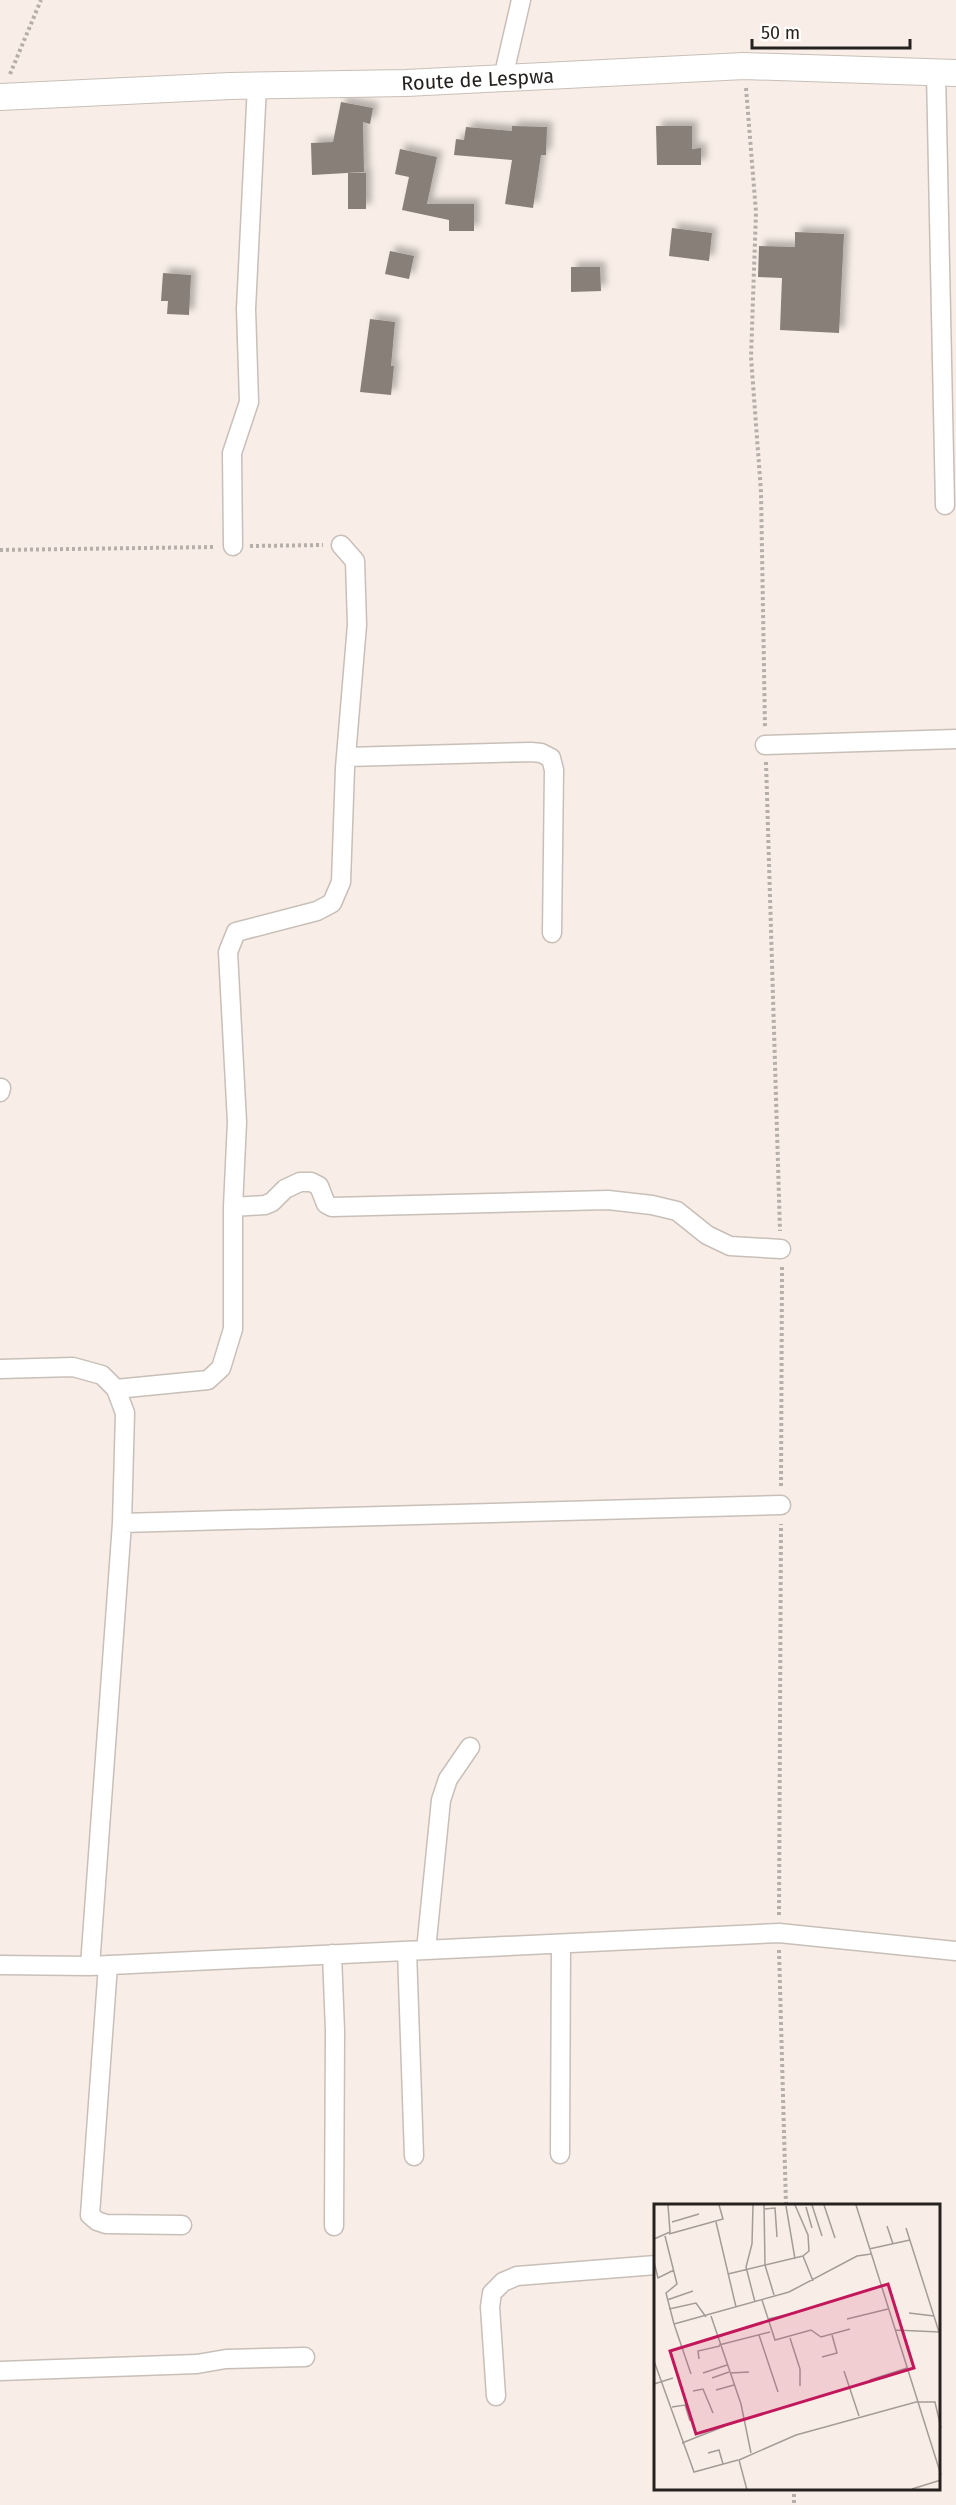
<svg xmlns="http://www.w3.org/2000/svg" width="956" height="2505" font-family="'Fira Sans',sans-serif">
<defs>
<filter id="shadow"><feDropShadow dx="5.5" dy="-5.5" stdDeviation="3" flood-color="#0004"/></filter>
</defs>
<rect width="100%" height="100%" fill="#f8eee7"/>
<!-- building -->
<path fill="#887f79" filter="url(#shadow)" d="M 341,102 L 373,108 L 370,124 L 363,122 L 364,172 L 312,175 L 311,143 L 333,142 Z
M 512,126 L 547,127 L 546,155 L 541,155 L 533,208 L 505,204 L 512,160 L 454,155 L 456,139 L 464,140 L 466,127 L 512,131 Z
M 656,126 L 692,126 L 692,149 L 701,148 L 701,165 L 657,165 Z
M 400,149 L 437,157 L 427,204 L 474,204 L 474,231 L 449,231 L 449,220 L 402,210 L 409,177 L 395,174 Z
M 348,173 L 366,173 L 366,209 L 348,209 Z
M 672,228 L 712,233 L 709,261 L 669,256 Z
M 795,232 L 844,234 L 839,333 L 780,330 L 782,278 L 758,277 L 759,246 L 795,247 Z
M 390,251 L 414,256 L 409,279 L 385,274 Z
M 571,267 L 600,267 L 601,291 L 571,292 Z
M 163,273 L 191,275 L 189,315 L 167,314 L 168,301 L 161,301 Z
M 370,319 L 395,322 L 391,366 L 394,366 L 391,395 L 360,392 Z"/>
<g fill="none" stroke-linecap="round" stroke-linejoin="round">
<defs>
<path id="street" d="M 936,72 L 945,505
M 503,78 L 521,0
M 233,546 L 232,453 L 249,402 L 246,309 L 257,85
M 765,745 L 956,739
M 346,757 L 531,752 L 541,753 L 551,758 L 554,770 L 552,933
M 0,1092 L 1,1088
M 233,1207 L 265,1205 L 272,1202 L 285,1189 L 300,1182 L 311,1182 L 319,1186 L 326,1204 L 332,1207 L 608,1200 L 652,1205 L 677,1211 L 707,1235 L 730,1246 L 781,1249
M 0,1369 L 73,1367 L 102,1375 L 116,1389 L 125,1413 L 122,1523 L 90,1966
M 116,1389 L 208,1380 L 221,1368 L 233,1329 L 233,1207 L 237,1122 L 228,952 L 236,932 L 317,911 L 332,903 L 341,882 L 345,768 L 357,625 L 355,561 L 341,545
M 122,1523 L 781,1505
M 426,1950 L 441,1800 L 448,1779 L 470,1747
M 407,1951 L 414,2156
M 332,1954 L 335,2031 L 334,2226
M 0,1965 L 90,1966 L 779,1933 L 956,1951
M 108,1965 L 90,2215 L 97,2221 L 106,2224 L 182,2225
M 560,2154 L 561,1944
M 0,2371 L 197,2364 L 226,2359 L 305,2357
M 496,2396 L 490,2307 L 492,2293 L 503,2282 L 517,2276 L 656,2265"/>
<g id="secondary">
<path id="s1" d="M 0,97 L 230,86 L 406,83 L 744,66 L 956,73"/>
</g>
</defs>
<!-- street casing -->
<use href="#street" stroke="#c8bfb8" stroke-width="21"/>
<!-- secondary casing -->
<use href="#secondary" stroke="#c8bfb8" stroke-width="28"/>
<!-- path -->
<path stroke="#b6aea8" stroke-width="4" stroke-dasharray="3 3" stroke-linecap="butt" d="M 10,74 L 41,0
M 746,88 L 756,212 L 751,357 L 761,492 L 765,728
M 250,546 L 323,545
M 0,550 L 215,547
M 766,762 L 780,1231
M 781,1486 L 782,1266
M 779,1915 L 781,1524
M 779,1950 L 786,2205
M 794,2488 L 794,2505"/>
<!-- street -->
<use href="#street" stroke="#fff" stroke-width="18"/>
<!-- secondary -->
<use href="#secondary" stroke="#fff" stroke-width="26"/>
</g>
<g text-anchor="middle" dominant-baseline="central" stroke-width="5" stroke-linejoin="round" paint-order="stroke">
<!-- street labels -->
<g font-size="20" fill="#25211f" stroke="#fffdfb">
<text stroke="none"><textPath href="#s1" startOffset="478">Route de Lespwa</textPath></text>
</g>
</g>
<!-- overview -->
<g transform="translate(654 2204)">
<rect width="286" height="286" fill="#f8eee7"/>
<path fill="none" stroke="#a49c97" stroke-width="1.5" d="M 99,1 L 98,40 L 92,63 L 101,98M 141,1 L 154,31 L 155,47 L 149,52 L 159,77M 158,1 L 168,32M 170,1 L 181,34M 202,1 L 287,271M 132,2 L 141,55M 152,3 L 158,24M 110,5 L 121,4 L 123,33M 18,18 L 45,10M 62,18 L 82,103M 233,22 L 239,40M 15,30 L 69,15 L 65,1M 11,32 L 23,80 L 12,89 L 20,120 L 135,88 L 203,52 L 217,50M 0,35 L 16,28 L 14,1M 215,45 L 256,36M 0,58 L 4,74 L 20,66M 74,70 L 111,61 L 110,1M 120,91 L 111,61 L 149,52M 13,96 L 39,87M 108,96 L 121,136 L 157,126 L 167,133 L 196,125M 15,105 L 42,99 L 52,113M 255,109 L 280,112M 57,112 L 87,200 L 97,249M 114,115 L 140,109M 193,115 L 234,105M 20,120 L 37,170M 241,126 L 285,128 L 252,24M 105,131 L 124,188M 136,134 L 146,165 L 146,182M 65,141 L 116,128M 168,153 L 183,149 L 178,131M 45,155 L 44,147 L 66,142M 0,157 L 40,268 L 84,256M 190,167 L 205,212M 49,169 L 73,161M 76,169 L 95,168M 58,174 L 75,168M 216,176 L 253,164M 0,180 L 19,174M 62,186 L 80,181M 39,187 L 49,185 L 59,209M 18,203 L 31,201 L 36,217M 28,239 L 71,222M 54,249 L 65,246 L 69,260M 258,285 L 287,276M 93,286 L 85,256 L 142,231 L 262,198 L 281,198 L 287,224"/>
<path fill="#c2185b" fill-opacity="0.15" stroke="#c2185b" stroke-width="3" d="M 234,80 L 260,164 L 42,230 L 16,147 Z"/>
<rect width="286" height="286" fill="none" stroke="#25211f" stroke-width="3"/>
</g>
<!-- scale -->
<path d="M752 39v9h158v-9" fill="none" stroke="#25211f" stroke-width="3"/>
<text x="761" y="39" font-size="18" fill="#25211f" stroke="#fffdfb" stroke-width="4.5" paint-order="stroke">50 m</text>
</svg>
